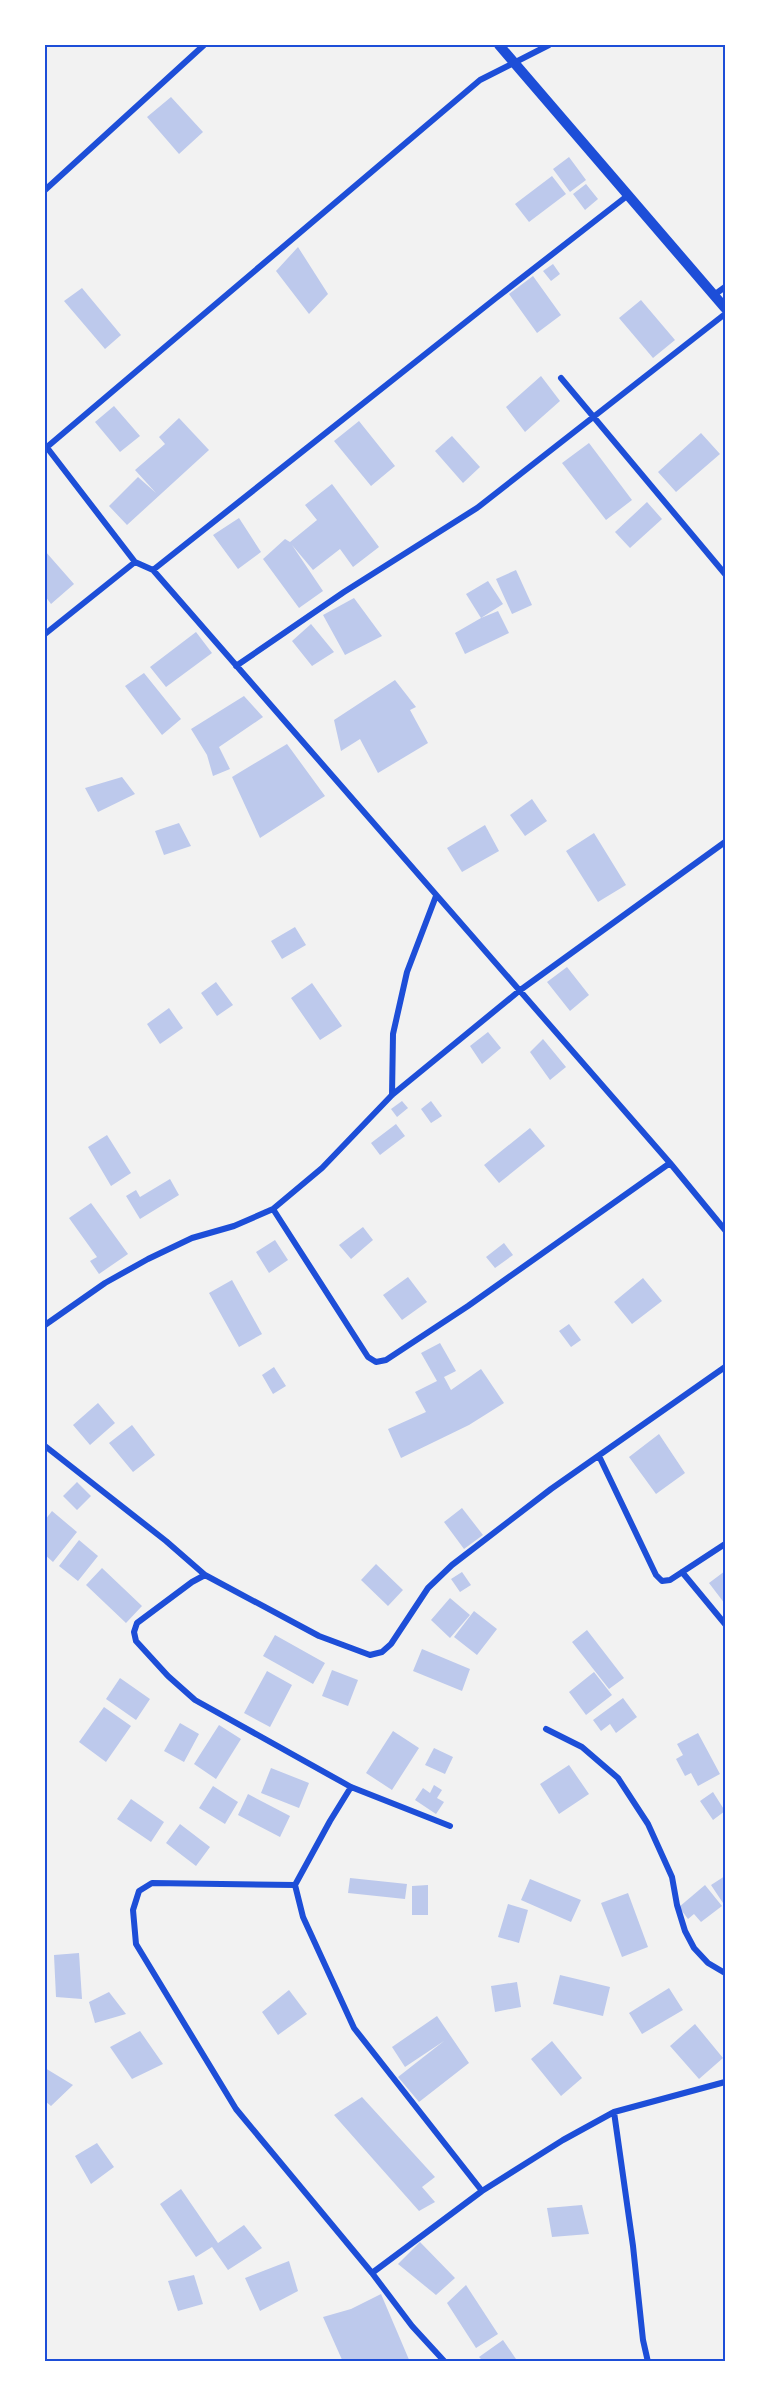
<svg xmlns="http://www.w3.org/2000/svg" width="770" height="2407" font-family="Karla,sans-serif">
<rect width="100%" height="100%" fill="#f2f2f2"/>
<!-- building -->
<path fill="#bdc9ec" d="M 171,97 L 203,132 L 179,154 L 147,117 Z
M 569,157 L 586,180 L 570,192 L 553,169 Z
M 552,176 L 566,194 L 529,222 L 515,204 Z
M 586,184 L 598,199 L 585,210 L 573,194 Z
M 298,247 L 328,294 L 309,314 L 276,271 Z
M 553,264 L 560,274 L 551,281 L 543,271 Z
M 533,276 L 561,315 L 537,333 L 509,294 Z
M 82,288 L 121,335 L 105,349 L 64,301 Z
M 641,300 L 675,340 L 653,358 L 619,318 Z
M 541,376 L 560,401 L 525,432 L 506,407 Z
M 114,406 L 140,436 L 120,452 L 95,422 Z
M 179,418 L 209,450 L 127,525 L 109,506 L 138,477 L 156,493 L 135,470 L 165,444 L 159,437 Z
M 359,421 L 395,466 L 371,486 L 334,441 Z
M 701,433 L 720,454 L 676,492 L 658,472 Z
M 452,436 L 480,467 L 463,483 L 435,451 Z
M 589,443 L 632,500 L 606,520 L 562,463 Z
M 332,484 L 379,547 L 353,567 L 340,549 L 313,570 L 292,545 L 323,591 L 299,608 L 263,559 L 285,539 L 290,542 L 317,520 L 305,505 Z
M 647,502 L 662,519 L 630,548 L 615,532 Z
M 239,518 L 261,552 L 238,569 L 213,535 Z
M 45,551 L 74,584 L 51,604 L 45,596 Z
M 516,570 L 532,605 L 512,614 L 496,579 Z
M 488,581 L 503,604 L 481,618 L 498,611 L 509,633 L 465,654 L 455,633 L 481,618 L 466,594 Z
M 354,598 L 382,636 L 345,655 L 323,615 Z
M 311,624 L 334,652 L 312,666 L 292,641 Z
M 196,632 L 212,653 L 166,687 L 150,667 Z
M 144,673 L 181,719 L 162,735 L 125,686 Z
M 395,680 L 416,707 L 410,710 L 428,743 L 378,773 L 360,739 L 341,751 L 334,720 Z
M 244,696 L 263,717 L 219,747 L 230,769 L 213,776 L 207,755 L 191,729 Z
M 287,744 L 325,796 L 260,838 L 232,777 Z
M 122,777 L 135,794 L 98,812 L 85,788 Z
M 532,799 L 547,821 L 525,836 L 510,815 Z
M 179,823 L 191,846 L 164,855 L 155,831 Z
M 485,825 L 499,851 L 462,872 L 447,848 Z
M 594,833 L 626,885 L 598,902 L 566,851 Z
M 295,927 L 306,945 L 282,959 L 271,941 Z
M 567,967 L 589,995 L 570,1011 L 547,982 Z
M 216,982 L 233,1005 L 217,1016 L 201,993 Z
M 312,983 L 342,1026 L 320,1040 L 291,998 Z
M 169,1008 L 183,1028 L 160,1044 L 147,1024 Z
M 488,1032 L 501,1048 L 482,1064 L 470,1046 Z
M 543,1039 L 566,1067 L 550,1080 L 530,1052 Z
M 402,1101 L 408,1108 L 397,1117 L 391,1109 Z
M 431,1101 L 442,1116 L 431,1123 L 421,1109 Z
M 396,1124 L 405,1136 L 380,1155 L 371,1143 Z
M 530,1128 L 545,1146 L 499,1183 L 484,1165 Z
M 107,1135 L 131,1173 L 111,1186 L 88,1147 Z
M 170,1179 L 179,1195 L 140,1219 L 126,1196 L 136,1190 L 140,1197 Z
M 91,1203 L 128,1254 L 99,1274 L 90,1261 L 97,1257 L 69,1218 Z
M 363,1227 L 373,1240 L 351,1259 L 339,1245 Z
M 275,1240 L 288,1260 L 269,1273 L 256,1252 Z
M 504,1243 L 513,1255 L 495,1268 L 486,1257 Z
M 408,1277 L 427,1302 L 402,1320 L 383,1295 Z
M 643,1278 L 662,1301 L 632,1324 L 614,1302 Z
M 232,1280 L 262,1334 L 239,1347 L 209,1293 Z
M 569,1324 L 581,1340 L 571,1347 L 559,1331 Z
M 440,1343 L 456,1371 L 444,1377 L 451,1390 L 481,1369 L 504,1403 L 469,1425 L 401,1458 L 388,1429 L 426,1412 L 415,1392 L 437,1381 L 421,1353 Z
M 274,1367 L 286,1386 L 273,1394 L 262,1375 Z
M 98,1403 L 115,1423 L 90,1445 L 73,1425 Z
M 132,1425 L 155,1455 L 133,1472 L 109,1443 Z
M 659,1434 L 685,1473 L 656,1494 L 629,1457 Z
M 77,1482 L 91,1496 L 77,1510 L 63,1496 Z
M 462,1508 L 483,1535 L 464,1549 L 444,1522 Z
M 52,1511 L 77,1532 L 53,1562 L 45,1555 L 45,1520 Z
M 79,1540 L 98,1556 L 78,1581 L 59,1566 Z
M 376,1564 L 403,1590 L 388,1606 L 361,1580 Z
M 102,1568 L 142,1606 L 126,1623 L 86,1585 Z
M 725,1571 L 725,1604 L 709,1583 Z
M 462,1572 L 471,1585 L 460,1592 L 451,1579 Z
M 450,1598 L 470,1615 L 450,1638 L 431,1620 Z
M 474,1611 L 497,1629 L 477,1655 L 454,1637 Z
M 587,1630 L 624,1678 L 609,1689 L 572,1642 Z
M 275,1635 L 325,1663 L 313,1684 L 263,1656 Z
M 422,1649 L 470,1669 L 462,1691 L 413,1671 Z
M 332,1670 L 358,1680 L 348,1706 L 322,1696 Z
M 267,1671 L 292,1685 L 270,1727 L 244,1713 Z
M 594,1672 L 612,1695 L 586,1715 L 569,1692 Z
M 120,1678 L 150,1699 L 136,1720 L 106,1699 Z
M 623,1698 L 637,1717 L 616,1733 L 610,1724 L 601,1731 L 593,1720 Z
M 104,1707 L 131,1726 L 106,1762 L 79,1742 Z
M 180,1723 L 199,1734 L 184,1762 L 164,1751 Z
M 219,1725 L 241,1739 L 216,1779 L 194,1764 Z
M 393,1731 L 419,1748 L 392,1790 L 366,1773 Z
M 698,1733 L 720,1774 L 698,1786 L 691,1773 L 685,1776 L 676,1759 L 683,1755 L 677,1744 Z
M 434,1748 L 453,1757 L 445,1774 L 425,1765 Z
M 569,1765 L 589,1794 L 559,1814 L 540,1784 Z
M 271,1768 L 309,1783 L 299,1808 L 261,1793 Z
M 434,1785 L 442,1790 L 437,1798 L 444,1802 L 436,1814 L 415,1800 L 423,1788 L 430,1793 Z
M 213,1786 L 238,1802 L 225,1824 L 199,1808 Z
M 713,1792 L 725,1811 L 713,1820 L 700,1801 Z
M 248,1794 L 290,1816 L 280,1837 L 238,1815 Z
M 131,1799 L 164,1822 L 151,1842 L 117,1819 Z
M 180,1824 L 210,1847 L 196,1866 L 166,1843 Z
M 725,1876 L 725,1901 L 723,1903 L 711,1885 Z
M 350,1878 L 407,1884 L 405,1899 L 348,1893 Z
M 530,1879 L 581,1900 L 571,1922 L 521,1900 Z
M 428,1885 L 428,1915 L 412,1915 L 412,1886 Z
M 705,1885 L 722,1906 L 701,1922 L 694,1914 L 688,1919 L 679,1907 Z
M 628,1893 L 648,1947 L 622,1957 L 601,1903 Z
M 508,1904 L 528,1910 L 519,1943 L 498,1937 Z
M 79,1953 L 82,1999 L 56,1997 L 54,1955 Z
M 560,1975 L 610,1987 L 603,2016 L 553,2004 Z
M 517,1982 L 521,2007 L 495,2012 L 491,1986 Z
M 669,1988 L 683,2010 L 642,2034 L 629,2013 Z
M 289,1990 L 307,2014 L 278,2035 L 262,2012 Z
M 109,1992 L 126,2014 L 95,2023 L 89,2002 Z
M 437,2016 L 469,2063 L 419,2102 L 398,2077 L 444,2041 L 405,2067 L 392,2047 Z
M 695,2024 L 723,2058 L 699,2079 L 670,2046 Z
M 140,2031 L 163,2064 L 132,2079 L 110,2047 Z
M 552,2041 L 582,2078 L 561,2096 L 531,2059 Z
M 45,2068 L 73,2085 L 51,2106 L 45,2101 Z
M 362,2097 L 435,2177 L 422,2187 L 435,2202 L 419,2211 L 334,2115 Z
M 97,2143 L 114,2167 L 91,2184 L 75,2156 Z
M 181,2189 L 218,2243 L 244,2225 L 262,2248 L 228,2270 L 212,2247 L 196,2257 L 160,2204 Z
M 582,2205 L 589,2234 L 552,2237 L 547,2208 Z
M 420,2242 L 455,2278 L 436,2295 L 398,2264 Z
M 289,2261 L 298,2291 L 260,2311 L 245,2278 Z
M 194,2275 L 203,2304 L 178,2311 L 168,2281 Z
M 466,2285 L 498,2334 L 476,2348 L 447,2303 Z
M 381,2294 L 410,2362 L 343,2362 L 323,2317 L 351,2309 Z
M 503,2340 L 518,2362 L 484,2362 L 479,2357 Z"/>
<g fill="none" stroke-linecap="round" stroke-linejoin="round">
<!-- minor -->
<path stroke="#1d4ed8" stroke-width="6" d="M 45,190 L 204,45
M 714,295 L 725,287
M 561,378 L 725,574
M 45,445 L 135,562 L 153,570 L 670,1163 L 725,1230
M 47,447 L 480,80 L 549,45
M 153,570 L 496,298 L 627,196
M 45,634 L 135,562
M 236,666 L 344,592 L 477,508 L 725,314
M 392,1095 L 393,1034 L 407,972 L 436,896
M 273,1209 L 368,1357 L 376,1362 L 386,1360 L 468,1306 L 670,1163
M 45,1325 L 105,1283 L 148,1259 L 192,1238 L 234,1226 L 273,1209 L 322,1168 L 392,1095 L 519,991 L 725,842
M 45,1446 L 166,1541 L 205,1575 L 319,1636 L 370,1655 L 382,1652 L 391,1644 L 428,1588 L 452,1565 L 551,1489 L 725,1367
M 599,1456 L 656,1575 L 662,1581 L 670,1580 L 725,1544
M 682,1572 L 725,1624
M 205,1575 L 192,1582 L 137,1623 L 134,1632 L 136,1641 L 168,1676 L 195,1700 L 351,1787 L 450,1826
M 546,1729 L 582,1747 L 618,1778 L 648,1824 L 672,1877 L 677,1905 L 685,1931 L 694,1948 L 708,1963 L 725,1973
M 351,1787 L 330,1821 L 295,1885 L 303,1917 L 354,2028 L 482,2191
M 295,1885 L 152,1883 L 139,1891 L 133,1910 L 136,1944 L 236,2109 L 372,2273 L 412,2326 L 445,2362
M 614,2112 L 633,2246 L 643,2340 L 648,2362
M 372,2273 L 482,2191 L 563,2140 L 614,2112 L 725,2082"/>
<!-- tertiary -->
<path stroke="#1d4ed8" stroke-width="10" d="M 499,45 L 725,308"/>
</g>
<!-- border -->
<rect width="770" height="2407" fill="none" stroke="#ffffff" stroke-width="93"/>
<rect x="46" y="46" width="678" height="2314" fill="none" stroke="#1d4ed8" stroke-width="2"/>
</svg>
